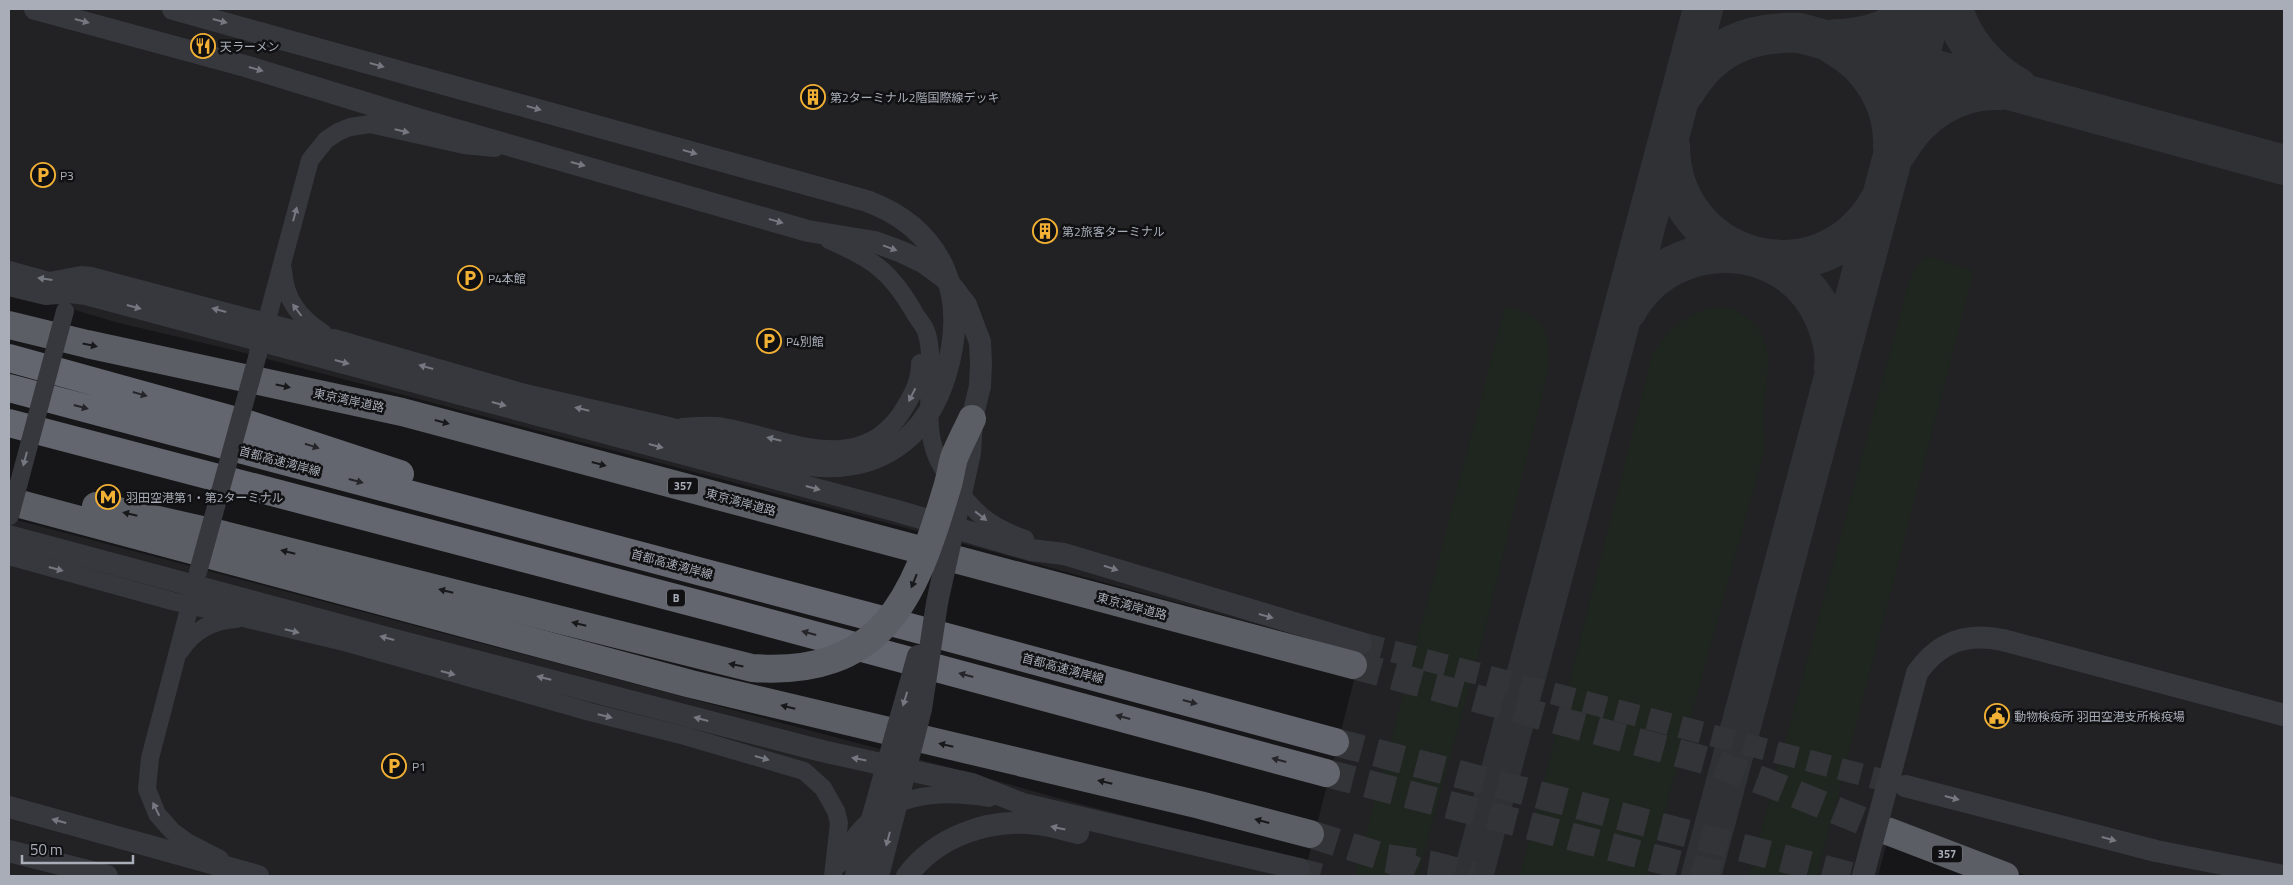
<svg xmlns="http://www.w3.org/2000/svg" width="2293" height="885" font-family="'Titillium Web','Noto Sans JP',sans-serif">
<rect width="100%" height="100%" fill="#161618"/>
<!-- built -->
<path fill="#222225" d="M 9,9 L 2284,9 L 2284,876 L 2027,876 L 1892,824 L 1878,876 L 9,876 L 9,518 L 944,766 L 1061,799 L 1307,863 L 1361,653 L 891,524 L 233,350 L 115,322 L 9,290 Z"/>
<!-- green -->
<path fill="#1e261f" d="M 1924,258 L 1933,258 L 1974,271 L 1817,876 L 1749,876 L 1907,289 C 1911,277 1914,266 1924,258 Z
M 1505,307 C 1546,313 1552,337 1547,374 L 1486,626 L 1418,876 L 1355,876 Z
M 1715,307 L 1735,309 L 1754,323 L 1762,334 L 1769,360 L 1763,413 L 1764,452 L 1647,876 L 1520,876 L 1652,356 C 1668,328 1684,315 1715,307 Z"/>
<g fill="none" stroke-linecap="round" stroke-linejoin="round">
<!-- taxiway -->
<path stroke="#303135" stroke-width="40" d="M 1953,9 C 1963,42 1987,70 2017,87
M 1835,39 C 1867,39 1893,30 1916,9
M 1834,45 C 1871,65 1895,105 1893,147
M 1684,93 C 1711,47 1748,31 1800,33 L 2284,165
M 1670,146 C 1671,262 1820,304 1879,202
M 1898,150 C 1919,113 1957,88 2000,90
M 1627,310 C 1671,231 1790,234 1825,319 C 1831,334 1836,352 1834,367
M 1473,876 L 1703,9
M 1701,876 L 1932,9"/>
<!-- tertiary-tunnel -->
<path stroke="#333438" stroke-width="22" stroke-dasharray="22 11" stroke-linecap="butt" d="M 1361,643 L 1905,786
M 1299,869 L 1326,876"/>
<!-- trunk-tunnel -->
<path stroke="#333438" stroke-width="28" stroke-dasharray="28 14" stroke-linecap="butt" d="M 1353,665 L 1708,761 L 1768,783 L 1890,832
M 1310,834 L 1387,858 L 1427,876"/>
<!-- motorway-tunnel -->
<path stroke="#333438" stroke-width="28" stroke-dasharray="28 14" stroke-linecap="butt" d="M 1335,742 L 1851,876
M 1326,773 L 1723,876
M 1387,858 L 1432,865 L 1473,876"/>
<!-- minor -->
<path stroke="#37383d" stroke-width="18" d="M 829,240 C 872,259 890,270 914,312 C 917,318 923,324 926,331 C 933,351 929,371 929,392 C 930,408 928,426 932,441 C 935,457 942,469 952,482 C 974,513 989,526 1025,539
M 9,270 L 49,281 L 81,275 L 91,276 L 334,340
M 283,270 C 285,300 299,317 323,333
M 258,353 L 310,160 L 326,140 L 338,132 L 350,127 L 370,124 L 464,145 L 495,148
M 682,427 C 694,426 706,425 717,426 C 778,434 854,480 900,415 C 911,398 920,383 920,363
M 9,556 L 172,601 L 348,643 L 590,712 L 685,736 L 804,771 L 823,788 L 836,811 L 839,823 L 833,876
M 193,594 L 150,758 L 147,789 L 157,814 L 172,831 L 187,842 L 220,859
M 181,650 C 194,630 213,620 237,619
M 840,864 C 866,799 925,787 989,798"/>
<!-- tertiary -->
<path stroke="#37383d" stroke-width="22" d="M 35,9 L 245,66 L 418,119 L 808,231 L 875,242 L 902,252 L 923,262 L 946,279 L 966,305 L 980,342 L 981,363 L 980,386
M 9,285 L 46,294 L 70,292 L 86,294 L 897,511 L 1031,550 L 1064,554 L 1361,643
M 334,340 L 525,395 L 664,427 L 810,465
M 9,536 L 399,641 L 822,751 L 972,784 L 1023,804 L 1299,869
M 1893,764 L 1917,673 C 1938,642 1966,632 2003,640 L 2284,715
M 1905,786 L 2156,851 L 2284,876
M 9,807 L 258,876
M 9,851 L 107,876
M 907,876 C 936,837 988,818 1037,824 C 1050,825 1064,830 1078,833"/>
<!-- trunk -->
<path stroke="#5b5e65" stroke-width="28" d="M 9,325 L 87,344 L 402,412 L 1353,665
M 9,501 L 691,684 L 1200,805 L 1310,834
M 96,506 L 224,535 L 493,603
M 1890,832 L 2005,876"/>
<!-- motorway -->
<path stroke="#63666e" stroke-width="28" d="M 9,358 L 251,425 L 400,474
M 9,388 L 913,628 L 1335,742
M 9,423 L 725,611 L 1326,773"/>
<!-- minor-bridge -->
<path stroke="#37383d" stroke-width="18" d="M 10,516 L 65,311
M 198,572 L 258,354"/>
<!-- tertiary-bridge -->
<path stroke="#37383d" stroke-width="22" d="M 173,9 L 867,201 C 944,230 969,296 946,373 C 927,438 879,473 810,465
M 856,876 L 918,656
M 878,876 L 921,709 L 937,603 L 970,453 L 972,419 L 980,386
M 1863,876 L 1893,764"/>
<!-- trunk-bridge -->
<path stroke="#5b5e65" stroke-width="28" d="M 493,603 L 752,668 C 882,677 914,599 946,491 C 950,480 951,468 954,458 C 959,445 966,432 972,419"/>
</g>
<!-- one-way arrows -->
<defs><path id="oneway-solid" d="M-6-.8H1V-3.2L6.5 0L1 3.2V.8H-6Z" transform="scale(1.25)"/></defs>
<g fill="#757881">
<use href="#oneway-solid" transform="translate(82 21) rotate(15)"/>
<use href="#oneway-solid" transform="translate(220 21) rotate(15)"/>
<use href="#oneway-solid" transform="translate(377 65) rotate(16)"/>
<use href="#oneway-solid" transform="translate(256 69) rotate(16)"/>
<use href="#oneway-solid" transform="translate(534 108) rotate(16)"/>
<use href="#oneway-solid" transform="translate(402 131) rotate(13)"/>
<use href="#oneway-solid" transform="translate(690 152) rotate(16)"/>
<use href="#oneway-solid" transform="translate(578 164) rotate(15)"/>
<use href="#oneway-solid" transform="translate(295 214) rotate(-75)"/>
<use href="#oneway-solid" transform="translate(776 221) rotate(16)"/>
<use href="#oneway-solid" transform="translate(890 248) rotate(20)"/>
<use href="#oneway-solid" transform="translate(45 279) rotate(-172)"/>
<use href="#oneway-solid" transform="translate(134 307) rotate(15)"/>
<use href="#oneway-solid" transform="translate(219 310) rotate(-165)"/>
<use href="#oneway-solid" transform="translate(297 310) rotate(-127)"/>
<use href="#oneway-solid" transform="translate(342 362) rotate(15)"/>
<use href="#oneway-solid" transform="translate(426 367) rotate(-164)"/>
<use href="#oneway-solid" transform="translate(912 395) rotate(117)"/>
<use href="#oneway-solid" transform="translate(499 404) rotate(15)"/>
<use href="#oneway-solid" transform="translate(582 409) rotate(-167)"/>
<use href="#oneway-solid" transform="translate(774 439) rotate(-167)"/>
<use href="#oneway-solid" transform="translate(656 446) rotate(15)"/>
<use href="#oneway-solid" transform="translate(25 459) rotate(105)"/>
<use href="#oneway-solid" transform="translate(813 488) rotate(15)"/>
<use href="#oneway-solid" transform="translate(981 516) rotate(38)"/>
<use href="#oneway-solid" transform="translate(1111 568) rotate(17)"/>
<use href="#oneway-solid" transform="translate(56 569) rotate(15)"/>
<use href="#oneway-solid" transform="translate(1266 616) rotate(16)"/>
<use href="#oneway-solid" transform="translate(292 631) rotate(14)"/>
<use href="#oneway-solid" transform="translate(387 638) rotate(-165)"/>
<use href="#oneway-solid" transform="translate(448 673) rotate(15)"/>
<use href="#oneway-solid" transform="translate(544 678) rotate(-166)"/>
<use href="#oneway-solid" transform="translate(905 699) rotate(107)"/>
<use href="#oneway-solid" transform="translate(605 716) rotate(14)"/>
<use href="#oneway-solid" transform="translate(701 719) rotate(-165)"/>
<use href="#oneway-solid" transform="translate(762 758) rotate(16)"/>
<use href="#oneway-solid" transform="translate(859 759) rotate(-169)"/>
<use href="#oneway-solid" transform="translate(1952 798) rotate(15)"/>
<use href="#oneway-solid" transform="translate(156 809) rotate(-116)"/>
<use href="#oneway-solid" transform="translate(59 821) rotate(-165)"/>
<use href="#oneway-solid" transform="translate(1058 828) rotate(-168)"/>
<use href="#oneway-solid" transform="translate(888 839) rotate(105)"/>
<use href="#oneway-solid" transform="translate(2109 839) rotate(15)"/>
</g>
<g fill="#18191b">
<use href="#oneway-solid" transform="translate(90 345) rotate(12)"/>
<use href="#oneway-solid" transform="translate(283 386) rotate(12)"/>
<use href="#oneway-solid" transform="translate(442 422) rotate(15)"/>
<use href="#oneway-solid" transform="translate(599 464) rotate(15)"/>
<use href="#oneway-solid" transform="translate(130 514) rotate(-167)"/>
<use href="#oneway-solid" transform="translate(288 552) rotate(-166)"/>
<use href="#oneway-solid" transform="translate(914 581) rotate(112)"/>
<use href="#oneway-solid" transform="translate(446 591) rotate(-166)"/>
<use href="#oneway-solid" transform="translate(579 624) rotate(-166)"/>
<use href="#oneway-solid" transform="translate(736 665) rotate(-169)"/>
<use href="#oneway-solid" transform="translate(788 707) rotate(-166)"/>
<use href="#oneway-solid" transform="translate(946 745) rotate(-167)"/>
<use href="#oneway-solid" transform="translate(1105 782) rotate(-167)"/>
<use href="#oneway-solid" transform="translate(1262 821) rotate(-165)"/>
</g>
<g fill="#26262a">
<use href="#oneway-solid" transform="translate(140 394) rotate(16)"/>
<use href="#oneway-solid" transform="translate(81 407) rotate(15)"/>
<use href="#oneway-solid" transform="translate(312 446) rotate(18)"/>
<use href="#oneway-solid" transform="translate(356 481) rotate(15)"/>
<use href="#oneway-solid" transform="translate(809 633) rotate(-165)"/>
<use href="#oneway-solid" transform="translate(966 675) rotate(-165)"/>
<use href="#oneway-solid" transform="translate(1190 702) rotate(15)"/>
<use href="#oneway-solid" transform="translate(1123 717) rotate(-165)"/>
<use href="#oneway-solid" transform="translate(1279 760) rotate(-165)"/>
</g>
<!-- icons -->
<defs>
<symbol id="restaurant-ring" viewBox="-11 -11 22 22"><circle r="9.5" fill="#111113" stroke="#f2b134" stroke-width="1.5"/><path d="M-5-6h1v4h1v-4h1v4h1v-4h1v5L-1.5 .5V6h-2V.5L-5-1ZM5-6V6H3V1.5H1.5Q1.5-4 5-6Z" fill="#f2b134"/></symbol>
<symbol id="building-ring" viewBox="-11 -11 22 22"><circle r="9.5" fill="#111113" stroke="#f2b134" stroke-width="1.5"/><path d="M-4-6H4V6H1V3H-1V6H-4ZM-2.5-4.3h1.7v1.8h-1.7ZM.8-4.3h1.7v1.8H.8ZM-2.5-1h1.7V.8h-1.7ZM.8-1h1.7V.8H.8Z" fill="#f2b134"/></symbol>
<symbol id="parking-ring" viewBox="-11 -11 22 22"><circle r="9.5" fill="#111113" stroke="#f2b134" stroke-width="1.5"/><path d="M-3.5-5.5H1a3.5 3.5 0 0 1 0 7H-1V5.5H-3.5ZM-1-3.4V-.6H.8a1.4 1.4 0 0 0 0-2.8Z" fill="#f2b134"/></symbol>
<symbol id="metro-ring" viewBox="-11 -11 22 22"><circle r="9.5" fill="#111113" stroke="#f2b134" stroke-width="1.5"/><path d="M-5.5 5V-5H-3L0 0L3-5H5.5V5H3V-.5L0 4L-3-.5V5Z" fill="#f2b134"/></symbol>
<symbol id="civic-ring" viewBox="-11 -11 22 22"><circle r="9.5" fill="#111113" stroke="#f2b134" stroke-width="1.5"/><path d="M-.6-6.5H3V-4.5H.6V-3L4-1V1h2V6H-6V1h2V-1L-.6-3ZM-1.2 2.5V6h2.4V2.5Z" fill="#f2b134"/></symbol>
</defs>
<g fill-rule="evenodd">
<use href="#restaurant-ring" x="189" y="32" width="28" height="28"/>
<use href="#building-ring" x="799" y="83" width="28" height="28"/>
<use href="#parking-ring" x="29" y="161" width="28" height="28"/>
<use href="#building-ring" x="1031" y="217" width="28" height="28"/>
<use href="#parking-ring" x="456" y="264" width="28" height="28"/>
<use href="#parking-ring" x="755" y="327" width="28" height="28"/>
<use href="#metro-ring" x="94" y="483" width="28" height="28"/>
<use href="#civic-ring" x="1983" y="702" width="28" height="28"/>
<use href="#parking-ring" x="380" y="752" width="28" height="28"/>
</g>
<g text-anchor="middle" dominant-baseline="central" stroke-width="5" stroke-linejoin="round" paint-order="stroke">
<!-- shield labels -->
<g fill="#111113" stroke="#7b7e86" stroke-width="1">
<rect x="668" y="477.5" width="30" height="17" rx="4"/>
<rect x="667" y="589.5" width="18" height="17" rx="4"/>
<rect x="1932" y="845.5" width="30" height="17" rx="4"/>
</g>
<g font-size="11" font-weight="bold" fill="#a8adb8">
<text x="683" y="486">357</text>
<text x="676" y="598">B</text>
<text x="1947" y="854">357</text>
</g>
<!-- poi labels -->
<g font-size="12" fill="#a8adb8" stroke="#111113" text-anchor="start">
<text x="220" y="46">天ラーメン</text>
<text x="830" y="97">第2ターミナル2階国際線デッキ</text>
<text x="60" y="175">P3</text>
<text x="1062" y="231">第2旅客ターミナル</text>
<text x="488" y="278">P4本館</text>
<text x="786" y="341">P4別館</text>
<text x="126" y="497">羽田空港第1・第2ターミナル</text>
<text x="2014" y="716">動物検疫所 羽田空港支所検疫場</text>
<text x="412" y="766">P1</text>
</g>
<!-- street labels -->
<g font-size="12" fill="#a8adb8" stroke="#111113">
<text transform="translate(349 400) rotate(12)">東京湾岸道路</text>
<text transform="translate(280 461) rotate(15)">首都高速湾岸線</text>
<text transform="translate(741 502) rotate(15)">東京湾岸道路</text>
<text transform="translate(672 564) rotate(15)">首都高速湾岸線</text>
<text transform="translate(1132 606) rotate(15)">東京湾岸道路</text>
<text transform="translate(1063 668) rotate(15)">首都高速湾岸線</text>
</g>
</g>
<!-- border -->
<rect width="2293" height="885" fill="none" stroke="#a8adb8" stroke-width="20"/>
<!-- scale -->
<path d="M22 855v8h111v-8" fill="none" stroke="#a8adb8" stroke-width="2.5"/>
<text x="30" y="855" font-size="15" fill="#a8adb8" stroke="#111113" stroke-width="4" paint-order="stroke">50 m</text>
</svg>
